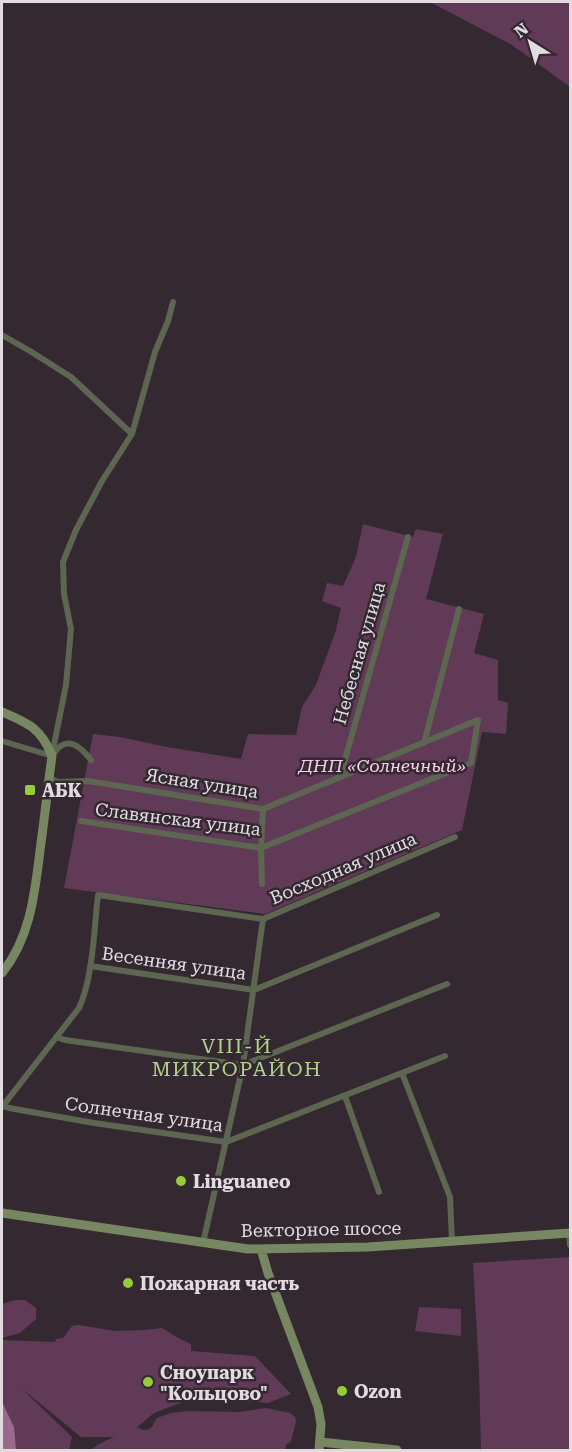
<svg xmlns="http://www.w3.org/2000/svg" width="572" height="1452" font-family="'Roboto Serif',serif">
<rect width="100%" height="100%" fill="#342931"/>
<!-- green -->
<path fill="#613a57" d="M 430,2 L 570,2 L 570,87 L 512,45 Z
M 363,524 L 413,537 L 416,529 L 443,534 L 426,599 L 484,614 L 474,653 L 498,660 L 498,700 L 508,703 L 506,734 L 482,732 L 462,830 L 265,914 L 64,888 L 93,734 L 120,737 L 167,747 L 241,759 L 248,734 L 296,735 L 302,707 L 316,685 L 336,630 L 341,608 L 322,601 L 327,583 L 343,586 L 356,557 Z
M 570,1257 L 570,1450 L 481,1450 L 479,1370 L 473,1263 Z
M 15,1300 L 25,1300 L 36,1308 L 36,1319 L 20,1333 L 2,1338 L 2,1304 Z
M 419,1307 L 461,1309 L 461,1336 L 415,1331 Z
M 78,1325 L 116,1331 L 145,1330 L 162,1328 L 180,1339 L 191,1344 L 191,1351 L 255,1356 L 291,1394 L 268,1403 L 193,1398 L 154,1413 L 137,1427 L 143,1430 L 148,1430 L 152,1427 L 157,1418 L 171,1413 L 188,1411 L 239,1412 L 266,1408 L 290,1413 L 295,1417 L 296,1422 L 291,1441 L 286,1445 L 285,1450 L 90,1450 L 99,1444 L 114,1437 L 81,1437 L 21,1388 L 72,1437 L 69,1450 L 2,1450 L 2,1340 L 55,1342 L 56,1339 L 63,1338 L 72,1326 Z"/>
<!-- water -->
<path fill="#9b688e" d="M 2,1402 L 14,1427 L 16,1450 L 2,1450 Z"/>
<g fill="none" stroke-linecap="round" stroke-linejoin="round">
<!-- street -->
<path stroke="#5c6650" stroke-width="6" d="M 2,335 L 30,351 L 71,377 L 132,434
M 2,741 L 52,756
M 424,743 L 459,609
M 54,753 C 67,734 81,747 91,760
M 52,755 L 66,685 L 71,629 L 64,594 L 63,562 L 76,530 L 102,481 L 132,434 L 155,352 L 168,321 L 173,302
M 340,777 L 408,537
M 49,778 L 58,782 L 88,781 L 263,809 L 478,720
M 81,821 L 261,848 L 471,763 L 478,720
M 262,884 L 261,848 L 263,809
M 90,966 L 254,990 L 437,915
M 56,1037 L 65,1040 L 243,1065 L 447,984
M 402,1073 L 450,1197 L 452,1241
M 345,1096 L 379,1192
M 3,1106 L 9,1108 L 94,1123 L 226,1142 L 445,1056
M 2,1107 L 79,1008 C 93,978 94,929 98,895 L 263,919 L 455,837
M 569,1233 L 570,1245
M 203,1243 L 243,1065 L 263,919"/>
<!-- secondary -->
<path stroke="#768762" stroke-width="9" d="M 2,712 C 28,723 41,728 52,756 C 48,785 45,814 41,843 C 35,889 32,936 2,973
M 2,1213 L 248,1249 L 368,1247 L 570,1233
M 261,1249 L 268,1273 L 318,1407 L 321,1424 L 319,1450
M 320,1442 L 397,1450"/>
</g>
<!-- markers -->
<g fill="#96cc39" stroke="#342931" stroke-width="2">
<rect x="24" y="784" width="12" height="12" rx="3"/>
<circle cx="181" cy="1181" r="6"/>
<circle cx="128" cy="1283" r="6"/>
<circle cx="148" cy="1382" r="6"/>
<circle cx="342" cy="1391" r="6"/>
</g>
<g text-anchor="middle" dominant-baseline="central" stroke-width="5" stroke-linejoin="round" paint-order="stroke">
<!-- street labels -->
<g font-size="18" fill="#e2dbe0" stroke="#342931">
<text transform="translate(359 653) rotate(-74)">Небесная улица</text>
<text transform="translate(202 783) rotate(9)">Ясная улица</text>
<text transform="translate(178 819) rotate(7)">Славянская улица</text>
<text transform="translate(343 868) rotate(-23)">Восходная улица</text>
<text transform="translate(174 963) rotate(8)">Весенняя улица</text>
<text transform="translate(144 1114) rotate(8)">Солнечная улица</text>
<text transform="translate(321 1229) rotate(-1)">Векторное шоссе</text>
</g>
<!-- park labels -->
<g font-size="18" font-style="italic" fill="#facbed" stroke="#342931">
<text x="382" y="765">ДНП «Солнечный»</text>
</g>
<!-- poi labels -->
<g font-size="18" font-weight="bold" fill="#e2dbe0" stroke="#342931" text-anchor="start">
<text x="42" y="790">АБК</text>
<text x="193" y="1181">Linguaneo</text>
<text x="140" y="1283">Пожарная часть</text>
<text x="160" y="1372">Сноупарк<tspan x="160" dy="21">"Кольцово"</tspan></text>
<text x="354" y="1391">Ozon</text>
</g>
<!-- neighbourhood labels -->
<g font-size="20" letter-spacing="1.5" fill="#b4d38c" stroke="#342931">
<text x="237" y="1046">VIII-Й<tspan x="237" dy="23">МИКРОРАЙОН</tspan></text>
</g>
</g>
<!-- border -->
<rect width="572" height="1452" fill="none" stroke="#e2dbe0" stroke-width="6"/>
<!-- north arrow -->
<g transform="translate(530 42) rotate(323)" stroke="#342931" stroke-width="4.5" paint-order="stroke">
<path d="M0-4.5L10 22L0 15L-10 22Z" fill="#e2dbe0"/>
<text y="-9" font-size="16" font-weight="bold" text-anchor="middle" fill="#e2dbe0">N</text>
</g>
</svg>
